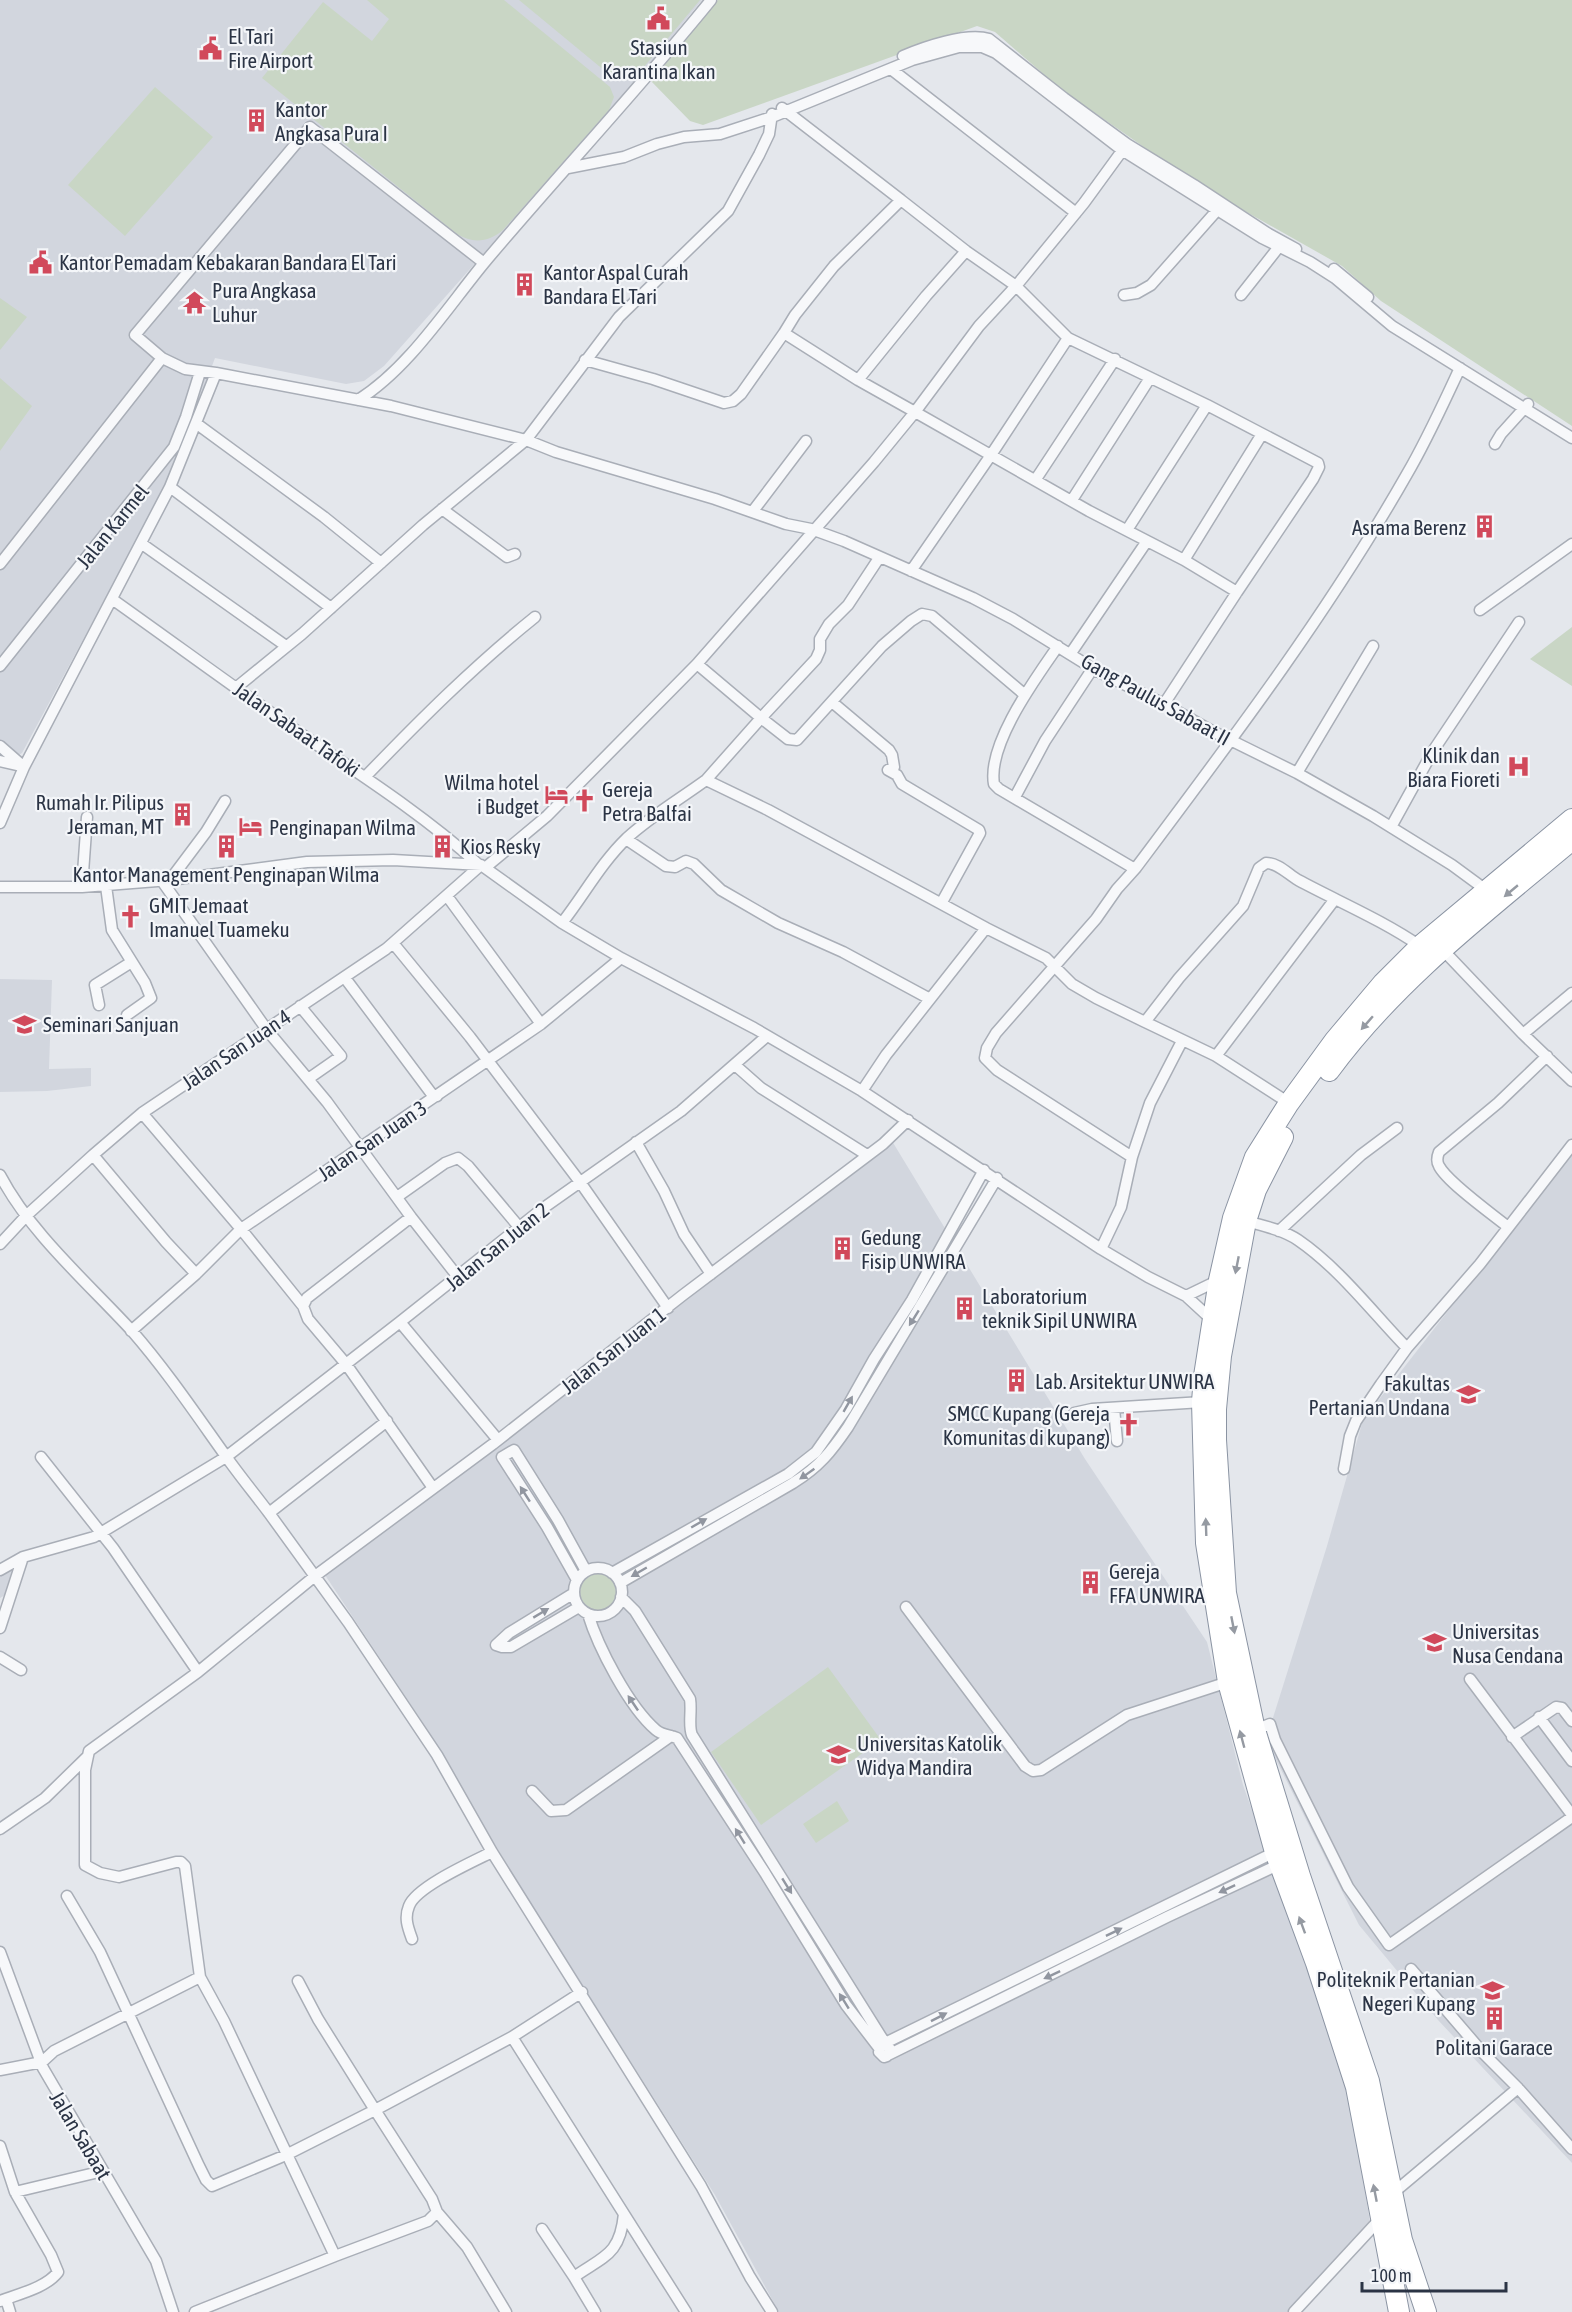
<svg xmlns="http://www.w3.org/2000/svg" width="1572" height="2312" font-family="'Asap Condensed',sans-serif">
<rect width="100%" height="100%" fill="#e4e7ec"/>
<!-- built -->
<path fill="#d2d6de" d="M 0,0 L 702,0 L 619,101 L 384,366 L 364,381 L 346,384 L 215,358 L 182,446 L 155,506 L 22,753 L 17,756 L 0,745 Z
M 0,979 L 52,980 L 49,1069 L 91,1068 L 91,1086 L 47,1091 L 0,1092 Z
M 892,1141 L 1085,1459 L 1207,1642 L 1243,1785 L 1330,2027 L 1348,2086 L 1370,2222 L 1289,2312 L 779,2312 L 715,2195 L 516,1880 L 425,1726 L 325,1575 Z
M 1572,1152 L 1572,2163 L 1438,2020 L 1359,1925 L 1266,1740 L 1327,1546 L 1363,1420 Z
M 13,1569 L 16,1574 L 10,1592 L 0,1598 L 0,1576 Z"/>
<!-- green -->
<path fill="#c9d6c5" d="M 367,0 L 504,0 L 610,87 L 614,97 L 609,110 L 503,230 C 489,242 473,244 457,234 L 262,78 L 323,2 L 372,41 L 389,19 Z
M 519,0 L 700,0 L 638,74 L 625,81 L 611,76 Z
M 718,0 L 1572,0 L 1572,426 L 1381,301 L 1342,266 L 1197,184 L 1062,90 L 995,32 L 977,26 L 703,125 L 690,121 L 651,81 Z
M 155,87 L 213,137 L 125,236 L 68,185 Z
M 0,298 L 27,317 L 0,350 Z
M 0,378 L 32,406 L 0,451 Z
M 1572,627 L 1572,686 L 1530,659 Z
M 814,1458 L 817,1458 L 817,1464 L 621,1578 L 620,1576 L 631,1568 Z
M580 1592a18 18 0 1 1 36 0a18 18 0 1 1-36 0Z
M 828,1667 L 881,1740 L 761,1825 L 711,1752 Z
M 837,1801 L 849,1821 L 816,1843 L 803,1824 Z"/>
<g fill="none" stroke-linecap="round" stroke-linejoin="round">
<defs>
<path id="street" d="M 903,56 C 924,47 967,32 989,39 L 1064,98 L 1127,144 L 1194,185 L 1267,233 L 1296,249
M 891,69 L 1076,213
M 782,108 L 901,200
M 568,168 L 624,157 L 657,144 L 684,137 L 720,134 L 772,117 L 912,60 L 959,47 L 982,47 L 996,53 L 1122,150 L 1262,238 L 1310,262 L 1335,278 L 1392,326 L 1572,438
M 484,263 L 310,127 L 135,335 L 162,358 L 185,369 L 216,373 L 391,406 L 526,440 L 556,452 L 715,499 L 786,524 L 811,529 L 844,541 L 973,598 L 1013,619 L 1097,671 L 1164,704 L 1210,730 L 1297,773 L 1373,816 L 1452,865 L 1486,890
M 1334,269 L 1368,297
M 1124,295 L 1137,293 L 1151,285 L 1220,207
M 1241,295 L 1278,248
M 585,360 L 653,379 L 724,403 L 733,401 L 741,394 L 784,333
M 858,380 L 926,296 L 966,251
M 358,400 C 408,369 447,308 484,263 C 559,174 638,90 711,0
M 197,424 L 324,517 L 381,563
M 1495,444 L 1501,434 L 1528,404
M 1036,479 L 1115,359
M 170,487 L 331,608
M 1072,500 L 1150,378
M 442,509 L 507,557 L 515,554
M 753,511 L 806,441
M 1127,530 L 1207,405
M 142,544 L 286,646
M 1184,560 L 1262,434
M 0,564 L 162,358
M 911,571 L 991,455 L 1068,338
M 112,599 C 181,648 250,699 320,747 C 375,784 429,820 478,864
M 1480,610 L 1572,544
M 1058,646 C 1036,678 987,744 994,784 L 999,789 L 1135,869 C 1231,741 1328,613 1407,474 C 1427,440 1443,404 1460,368
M 1071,653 L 1147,541
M 697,664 L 761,718 L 816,659 L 820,650 L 820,639 L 829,624 L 848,605 L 879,558
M 0,666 L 174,447 L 186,417 L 200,372
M 237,687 L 302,634 L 423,525 L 526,440 L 619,317 L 728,211 L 759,155 L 769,134 L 772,114
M 832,702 L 889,750 L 892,755 L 894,767 L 888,770 L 897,775 L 902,784 L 979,830 L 980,833 L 942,902
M 1164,704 L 1237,592 L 1184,560 L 1089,511 L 915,412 L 979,326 L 1016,286 L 1068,338 L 1207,405 L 1318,463 L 1319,467 L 1313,479 L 1237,592
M 0,746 L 24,767
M 0,761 L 21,766
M 1297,773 L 1373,646
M 366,776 C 420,720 474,666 535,617
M 1015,797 L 1045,741 L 1093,668
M 0,823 L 24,767 L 170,487 L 216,373
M 1391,827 L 1433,751 L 1519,622
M 626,839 L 666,866 L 675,867 L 686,861 L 694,864 L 721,890 L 778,923 L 843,952 L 930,999
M 486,867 L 547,816 L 697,664 L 874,462 L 915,412 L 858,380 L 784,333 L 795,315 L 834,266 L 901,200 L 966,251 L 1016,286 L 1084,203 L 1127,144
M 170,880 L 206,832 L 225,801
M 162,881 L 267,1030 L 327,1102 L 411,1217 L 458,1277
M 106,886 L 112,930 L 145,983 L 151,998 L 127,1015
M 0,887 L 82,887 L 87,817
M 82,887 L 170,880 L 307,862 L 393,860 L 481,865 L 562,923 L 621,958 L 754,1028 L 862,1091 L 1101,1249 L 1148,1277 L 1186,1296 L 1211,1319
M 447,896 L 541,1024
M 562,923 C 584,895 601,863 627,838 C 651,816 680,799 706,780
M 986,928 L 1046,958 L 1072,984 L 1096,998 L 1145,1022
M 393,943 L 470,1037 L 580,1182 L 668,1308
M 1442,949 L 1523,1034 L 1572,1081
M 345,978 L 431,1093 L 437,1096
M 99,1005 L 95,985 L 130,963
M 300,1006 L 341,1056 L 308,1079
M 1523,1034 L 1572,993
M 1216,1056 L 1335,899
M 735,1065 L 761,1088 L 867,1155
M 862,1091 L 886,1055 L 986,928 L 768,810 L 706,780 L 761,718 L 788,739 L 797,740 L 882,646 L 911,621 L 922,614 L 932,616 L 1025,695
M 1289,1103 L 1216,1056 L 1145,1022 L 1179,978 L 1243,906 L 1259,868 L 1266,863 C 1278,863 1288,874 1298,880 C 1339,902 1382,920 1420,946
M 142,1113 L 241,1229 L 303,1306
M 636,1142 L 664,1191 L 684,1234 L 711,1274
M 93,1155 L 166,1242 L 196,1274
M 1132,1157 L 997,1070 L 985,1058 L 987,1048 L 996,1033 L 1096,919 L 1117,889 L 1135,869
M 0,1175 C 31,1234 87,1282 132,1331 C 166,1370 195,1413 225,1455 C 239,1475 254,1493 269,1513
M 397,1197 L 445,1163 L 458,1158 L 468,1166 L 519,1227
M 411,1217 L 307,1298 L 303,1306 L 308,1319 L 346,1364 L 433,1488
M 1246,1221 C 1264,1226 1283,1230 1298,1240 C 1339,1268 1373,1313 1407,1348
M 1508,1227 C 1492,1214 1447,1182 1439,1166 C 1436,1161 1437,1157 1439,1152 L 1498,1103 L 1547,1056
M 1279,1231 L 1361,1155 L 1397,1128
M 0,1244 L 27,1215 L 93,1155 L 142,1113 L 386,949 L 481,865
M 1101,1249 L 1121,1207 L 1132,1157 L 1150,1103 L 1182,1041
M 1186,1296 L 1219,1280
M 400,1322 L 498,1440
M 131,1331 L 196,1274 L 241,1229 L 541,1024 L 621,958
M 1114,1408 L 1117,1441
M 1074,1413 L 1092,1409 L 1202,1402
M 387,1421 L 269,1513 L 348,1622 L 437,1755 L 492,1852 L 701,2186 L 750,2277 L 772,2312
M 41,1457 L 113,1548 L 198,1672
M 1344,1469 L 1350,1436 L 1356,1421 L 1381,1384 L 1407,1348 L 1480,1264 L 1572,1145
M574 1592a24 24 0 1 1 48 0a24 24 0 1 1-48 0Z
M 0,1570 L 23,1557 L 94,1537 L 226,1457 L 400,1322 L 542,1209 L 681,1111 L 767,1036
M 612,1573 L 788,1474 L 816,1452 L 846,1409 L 874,1359 L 912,1300 L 984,1170
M 577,1580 L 547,1527 L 502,1457 L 514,1450 L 558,1520 L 586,1571
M 620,1583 L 793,1483 C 819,1467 831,1452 848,1427 L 997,1178
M 574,1593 L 509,1633 L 496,1645 L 502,1647 L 511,1647 L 579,1607
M 621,1597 L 635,1611 L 690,1699 C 692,1711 688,1726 692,1735 L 885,2043
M 906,1607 L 1025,1766 L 1033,1771 L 1041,1770 L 1127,1715 L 1228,1682
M 588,1614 C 598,1647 629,1707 656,1730 C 662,1735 669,1735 677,1738 L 765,1873 L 846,2005 L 879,2048
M 0,1628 L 23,1557
M 0,1657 L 21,1670
M 1470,1679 L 1572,1815
M 1539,1717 L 1572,1761
M 1255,1730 L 1270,1724 L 1275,1740 L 1348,1887 L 1389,1945 L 1572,1817
M 1512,1737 L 1556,1707 L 1562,1708 L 1572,1721
M 532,1791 L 551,1811 L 566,1810 L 671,1736
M 0,1829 L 45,1798 L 87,1757
M 67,1896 L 100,1952 L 199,2166 L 206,2180 L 212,2186 L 286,2155 L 375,2110 L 318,2019 L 298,1981
M 412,1939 C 408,1928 404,1918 409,1906 C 416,1887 472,1862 492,1852
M 0,1952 L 43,2068 L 156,2261 L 173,2312
M 1411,1969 L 1484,2054 L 1518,2088 L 1572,2149
M 512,2037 L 624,2214 C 620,2255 604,2256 574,2277 L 595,2312
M 887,2044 L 891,2051 L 887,2056 L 884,2057 L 879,2052 L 881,2045 L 1275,1852
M 890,2054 L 1167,1917 L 1280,1864
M 0,2070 L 42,2062 L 54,2051 L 200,1977
M 0,2146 L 15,2192 L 51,2255 L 58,2272 C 46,2288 18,2294 0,2301
M 15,2192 L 103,2171
M 1392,2194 L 1518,2088
M 437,2212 L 467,2247 L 506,2312
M 624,2214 L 686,2312
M 542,2229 L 574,2277
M 335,2256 L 428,2221 L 437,2212 L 432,2199 L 375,2110 L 512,2037 L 582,1992
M 6,2299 L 10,2312
M 195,2312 L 335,2256 L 224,2021 L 200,1977 L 185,1866 L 181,1862 L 176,1862 L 119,1877 L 100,1873 L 85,1865 L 85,1770 L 89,1751 L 198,1672 L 315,1576 L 493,1444 L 683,1295 L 883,1144 L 908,1120
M 1294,2312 L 1381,2218"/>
<path id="highway" d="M 1329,1071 C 1396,980 1486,912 1572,840
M 1283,1137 L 1256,1190 L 1246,1221 L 1221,1356 L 1216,1409 L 1216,1440 L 1226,1593 L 1255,1730 L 1300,1876 L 1369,2081 L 1402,2240 L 1426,2312
M 1399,2312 L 1356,2087 L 1316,1963 L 1275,1852 L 1228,1682 L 1206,1543 L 1202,1402 L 1204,1376 L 1219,1280 L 1233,1218 L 1255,1157 L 1289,1103 L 1335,1040 L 1383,983 L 1420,946 L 1572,819"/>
</defs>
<!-- street casing -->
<use href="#street" stroke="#a9aeb7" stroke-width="13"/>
<!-- highway casing -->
<use href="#highway" stroke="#8b94a3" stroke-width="22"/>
<!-- street -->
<use href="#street" stroke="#f7f8fa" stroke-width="10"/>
<!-- highway -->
<use href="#highway" stroke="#fff" stroke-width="20"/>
</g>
<!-- one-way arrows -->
<defs><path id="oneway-solid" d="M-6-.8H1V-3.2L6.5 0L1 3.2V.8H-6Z" transform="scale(1.5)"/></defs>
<g fill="#959aa2">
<use href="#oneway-solid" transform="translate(1511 891) rotate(140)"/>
<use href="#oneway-solid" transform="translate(1367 1023) rotate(131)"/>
<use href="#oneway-solid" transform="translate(1237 1265) rotate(101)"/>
<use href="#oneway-solid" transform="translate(1206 1527) rotate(-92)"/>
<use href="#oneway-solid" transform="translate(1233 1625) rotate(79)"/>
<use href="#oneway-solid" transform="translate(1242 1739) rotate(-105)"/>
<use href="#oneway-solid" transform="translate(1302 1925) rotate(-110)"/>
<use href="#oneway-solid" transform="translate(1375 2193) rotate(-101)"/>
</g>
<g fill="#9196a0">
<use href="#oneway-solid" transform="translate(914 1318) rotate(122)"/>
<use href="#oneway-solid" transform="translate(848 1404) rotate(-60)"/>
<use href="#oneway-solid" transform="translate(807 1474) rotate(145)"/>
<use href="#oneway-solid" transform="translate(525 1494) rotate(-123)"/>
<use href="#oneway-solid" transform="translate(699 1523) rotate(-30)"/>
<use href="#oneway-solid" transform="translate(639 1572) rotate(150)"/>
<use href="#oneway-solid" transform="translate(541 1613) rotate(-31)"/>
<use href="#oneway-solid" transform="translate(633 1703) rotate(-124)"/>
<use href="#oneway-solid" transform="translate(740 1836) rotate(-122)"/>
<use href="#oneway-solid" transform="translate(787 1886) rotate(58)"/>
<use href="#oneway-solid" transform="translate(1227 1889) rotate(155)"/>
<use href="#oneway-solid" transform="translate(1114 1932) rotate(-26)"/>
<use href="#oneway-solid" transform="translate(1052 1975) rotate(155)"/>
<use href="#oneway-solid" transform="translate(844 2001) rotate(-122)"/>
<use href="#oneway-solid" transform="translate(939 2017) rotate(-27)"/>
</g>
<!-- icons -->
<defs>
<symbol id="civic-bare" viewBox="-9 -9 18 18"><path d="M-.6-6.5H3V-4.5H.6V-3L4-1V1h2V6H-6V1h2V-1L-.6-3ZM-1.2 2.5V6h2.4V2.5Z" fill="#d1495b" stroke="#f4f6f9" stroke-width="2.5" paint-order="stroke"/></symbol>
<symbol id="building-bare" viewBox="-9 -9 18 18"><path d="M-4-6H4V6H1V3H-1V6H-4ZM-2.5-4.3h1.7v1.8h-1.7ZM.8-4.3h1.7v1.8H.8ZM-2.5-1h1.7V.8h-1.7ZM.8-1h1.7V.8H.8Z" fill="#d1495b" stroke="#f4f6f9" stroke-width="2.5" paint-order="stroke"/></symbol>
<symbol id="temple-bare" viewBox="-9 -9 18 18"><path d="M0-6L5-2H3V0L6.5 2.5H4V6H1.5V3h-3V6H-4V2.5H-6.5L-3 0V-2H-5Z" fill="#d1495b" stroke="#f4f6f9" stroke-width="2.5" paint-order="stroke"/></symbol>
<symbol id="hospital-bare" viewBox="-9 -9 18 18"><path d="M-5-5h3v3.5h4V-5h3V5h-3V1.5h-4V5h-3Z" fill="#d1495b" stroke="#f4f6f9" stroke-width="2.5" paint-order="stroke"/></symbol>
<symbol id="hotel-bare" viewBox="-9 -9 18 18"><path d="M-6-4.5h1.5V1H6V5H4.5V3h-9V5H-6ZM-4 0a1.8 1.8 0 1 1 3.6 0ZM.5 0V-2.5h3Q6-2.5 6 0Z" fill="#d1495b" stroke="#f4f6f9" stroke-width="2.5" paint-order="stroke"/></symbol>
<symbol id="church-bare" viewBox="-9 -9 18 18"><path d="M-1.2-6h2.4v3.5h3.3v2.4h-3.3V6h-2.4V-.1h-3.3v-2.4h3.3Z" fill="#d1495b" stroke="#f4f6f9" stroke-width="2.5" paint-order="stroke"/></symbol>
<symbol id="university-bare" viewBox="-9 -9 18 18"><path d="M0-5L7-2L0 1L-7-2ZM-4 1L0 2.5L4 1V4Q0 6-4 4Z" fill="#d1495b" stroke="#f4f6f9" stroke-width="2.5" paint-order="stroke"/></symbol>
</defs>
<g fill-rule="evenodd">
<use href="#civic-bare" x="642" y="2" width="33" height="33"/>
<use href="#civic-bare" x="194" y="32" width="33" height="33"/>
<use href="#building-bare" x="240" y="104" width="33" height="33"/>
<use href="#civic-bare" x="24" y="246" width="33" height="33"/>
<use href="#building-bare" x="508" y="268" width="33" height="33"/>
<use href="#temple-bare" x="178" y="286" width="33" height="33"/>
<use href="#building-bare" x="1468" y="510" width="33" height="33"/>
<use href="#hospital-bare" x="1502" y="750" width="33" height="33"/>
<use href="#hotel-bare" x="540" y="778" width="33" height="33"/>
<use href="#church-bare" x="568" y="784" width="33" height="33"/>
<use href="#building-bare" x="166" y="798" width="33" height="33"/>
<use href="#hotel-bare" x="234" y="810" width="33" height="33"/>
<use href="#building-bare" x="210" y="830" width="33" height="33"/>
<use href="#building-bare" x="426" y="830" width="33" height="33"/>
<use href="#church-bare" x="114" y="900" width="33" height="33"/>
<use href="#university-bare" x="8" y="1008" width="33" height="33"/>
<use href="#building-bare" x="826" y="1232" width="33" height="33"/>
<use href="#building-bare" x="948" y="1292" width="33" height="33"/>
<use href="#building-bare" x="1000" y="1364" width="33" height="33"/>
<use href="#university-bare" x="1452" y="1378" width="33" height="33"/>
<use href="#church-bare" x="1112" y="1408" width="33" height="33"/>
<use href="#building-bare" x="1074" y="1566" width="33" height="33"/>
<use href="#university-bare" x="1418" y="1626" width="33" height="33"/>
<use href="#university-bare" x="822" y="1738" width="33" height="33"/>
<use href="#university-bare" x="1476" y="1974" width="33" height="33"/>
<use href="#building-bare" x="1478" y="2002" width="33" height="33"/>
</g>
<g text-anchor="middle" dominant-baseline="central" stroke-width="4.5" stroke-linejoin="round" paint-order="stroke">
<!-- poi labels -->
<g font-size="21" fill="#2b3445" stroke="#f4f6f9" text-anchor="start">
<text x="228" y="36">El Tari<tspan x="228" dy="24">Fire Airport</tspan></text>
<text x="659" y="47" text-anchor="middle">Stasiun<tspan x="659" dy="24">Karantina Ikan</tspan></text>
<text x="275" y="109">Kantor<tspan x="275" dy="24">Angkasa Pura I</tspan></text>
<text x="59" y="262">Kantor Pemadam Kebakaran Bandara El Tari</text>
<text x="543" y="272">Kantor Aspal Curah<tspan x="543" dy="24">Bandara El Tari</tspan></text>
<text x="212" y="290">Pura Angkasa<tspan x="212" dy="24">Luhur</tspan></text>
<text x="1466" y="527" text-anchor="end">Asrama Berenz</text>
<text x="1500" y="755" text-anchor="end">Klinik dan<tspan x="1500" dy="24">Biara Fioreti</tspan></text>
<text x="539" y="782" text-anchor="end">Wilma hotel<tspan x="539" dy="24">i Budget</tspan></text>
<text x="602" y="789">Gereja<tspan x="602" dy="24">Petra Balfai</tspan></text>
<text x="164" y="802" text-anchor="end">Rumah Ir. Pilipus<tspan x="164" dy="24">Jeraman, MT</tspan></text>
<text x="269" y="827">Penginapan Wilma</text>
<text x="460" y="846">Kios Resky</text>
<text x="226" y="874" text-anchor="middle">Kantor Management Penginapan Wilma</text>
<text x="149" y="905">GMIT Jemaat<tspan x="149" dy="24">Imanuel Tuameku</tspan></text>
<text x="43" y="1024">Seminari Sanjuan</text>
<text x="861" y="1237">Gedung<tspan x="861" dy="24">Fisip UNWIRA</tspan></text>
<text x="982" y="1296">Laboratorium<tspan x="982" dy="24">teknik Sipil UNWIRA</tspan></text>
<text x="1035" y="1381">Lab. Arsitektur UNWIRA</text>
<text x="1450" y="1383" text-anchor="end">Fakultas<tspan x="1450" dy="24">Pertanian Undana</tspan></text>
<text x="1110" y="1413" text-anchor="end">SMCC Kupang (Gereja<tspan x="1110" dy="24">Komunitas di kupang)</tspan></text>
<text x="1109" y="1571">Gereja<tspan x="1109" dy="24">FFA UNWIRA</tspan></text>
<text x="1452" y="1631">Universitas<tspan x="1452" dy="24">Nusa Cendana</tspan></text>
<text x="857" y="1743">Universitas Katolik<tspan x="857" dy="24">Widya Mandira</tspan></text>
<text x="1475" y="1979" text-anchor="end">Politeknik Pertanian<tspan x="1475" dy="24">Negeri Kupang</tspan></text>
<text x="1494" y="2047" text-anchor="middle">Politani Garace</text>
</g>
<!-- street labels -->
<g font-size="21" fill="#2b3445" stroke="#f4f6f9">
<text transform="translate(112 526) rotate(-51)">Jalan Karmel</text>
<text transform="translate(1156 699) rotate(29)">Gang Paulus Sabaat II</text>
<text transform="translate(297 729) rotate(35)">Jalan Sabaat Tafoki</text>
<text transform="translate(236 1049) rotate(-34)">Jalan San Juan 4</text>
<text transform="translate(372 1140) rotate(-34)">Jalan San Juan 3</text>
<text transform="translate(497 1246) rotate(-39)">Jalan San Juan 2</text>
<text transform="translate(613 1350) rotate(-38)">Jalan San Juan 1</text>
<text transform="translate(81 2135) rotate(59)">Jalan Sabaat</text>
</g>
</g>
<!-- scale -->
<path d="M1362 2282v9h144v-9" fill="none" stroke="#2b3445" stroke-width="3"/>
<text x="1371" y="2282" font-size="18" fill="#2b3445" stroke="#f4f6f9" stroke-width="4.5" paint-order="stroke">100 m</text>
</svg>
